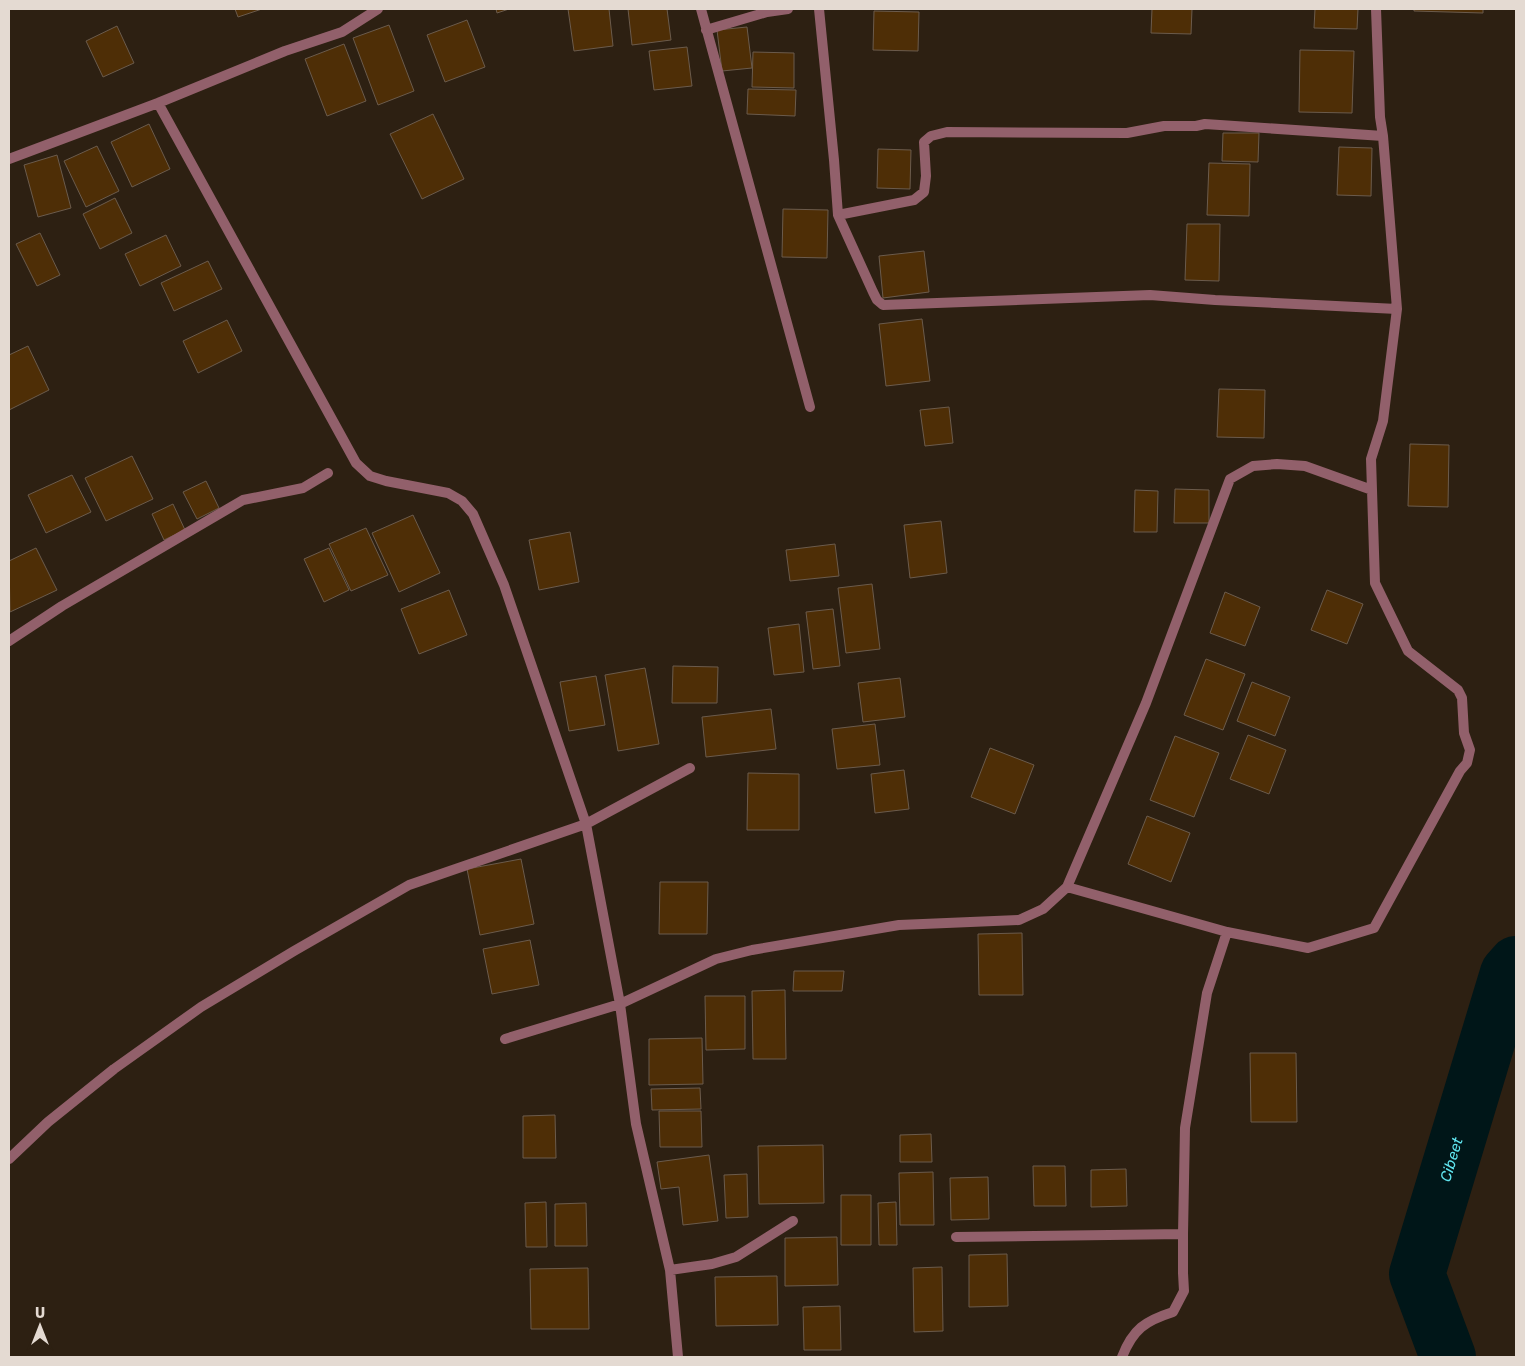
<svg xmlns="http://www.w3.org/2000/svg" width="1525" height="1366" font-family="Rubik,sans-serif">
<rect width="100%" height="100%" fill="#2d2012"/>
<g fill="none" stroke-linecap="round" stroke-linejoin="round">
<!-- river -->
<path stroke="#001618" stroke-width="56" id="s1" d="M 1448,1357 L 1417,1274 L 1508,973 L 1516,964"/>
</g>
<!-- building -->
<path fill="#4e2e06" stroke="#6b5b4c" d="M 235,9 L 262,9 L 238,17 Z
M 496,9 L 509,9 L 497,13 Z
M 568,9 L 609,9 L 613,46 L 574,51 Z
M 628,9 L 667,9 L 671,40 L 632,45 Z
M 1152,9 L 1192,9 L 1191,34 L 1151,33 Z
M 1315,9 L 1358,9 L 1357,29 L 1314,28 Z
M 1414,9 L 1483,9 L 1483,13 L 1414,11 Z
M 874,11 L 919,12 L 918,51 L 873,50 Z
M 467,20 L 485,67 L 445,82 L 427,35 Z
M 389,25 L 414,91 L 378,105 L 353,38 Z
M 117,26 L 134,63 L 103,77 L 86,41 Z
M 747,27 L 752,68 L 722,71 L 717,30 Z
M 344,44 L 366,101 L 327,116 L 305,59 Z
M 687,47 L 692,86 L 654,90 L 649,51 Z
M 1300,50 L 1354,51 L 1352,113 L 1299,112 Z
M 753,52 L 794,53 L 794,88 L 752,87 Z
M 748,89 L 796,90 L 795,116 L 747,114 Z
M 433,114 L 464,179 L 422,199 L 390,134 Z
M 149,124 L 170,169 L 132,187 L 111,142 Z
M 1223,133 L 1259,133 L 1258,162 L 1222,161 Z
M 97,146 L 119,191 L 86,207 L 64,161 Z
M 1339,147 L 1372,148 L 1371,196 L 1337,195 Z
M 878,149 L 911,150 L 910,189 L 877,188 Z
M 57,155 L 71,208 L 38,217 L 24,165 Z
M 1209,163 L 1250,164 L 1249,216 L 1207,215 Z
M 115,198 L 132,233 L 100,249 L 83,214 Z
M 783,209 L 828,210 L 827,258 L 782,257 Z
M 1187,224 L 1220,224 L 1219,281 L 1185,280 Z
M 40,233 L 60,275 L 37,286 L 16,244 Z
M 166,235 L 181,266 L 140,286 L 125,254 Z
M 924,251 L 929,292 L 883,298 L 879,256 Z
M 208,261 L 222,289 L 174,311 L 161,283 Z
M 922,319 L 930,381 L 886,386 L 879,324 Z
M 227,320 L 242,351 L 198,373 L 183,341 Z
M 28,346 L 49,390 L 9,410 L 9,355 Z
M 1219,389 L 1265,390 L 1264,438 L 1217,437 Z
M 949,407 L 953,443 L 925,446 L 920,410 Z
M 1410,444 L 1449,445 L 1448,507 L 1408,506 Z
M 132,456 L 153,499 L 106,521 L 85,478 Z
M 72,475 L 91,512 L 46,533 L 28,495 Z
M 206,481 L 219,508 L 197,519 L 183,492 Z
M 1175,489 L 1209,490 L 1209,523 L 1174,523 Z
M 1135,490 L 1158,491 L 1157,532 L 1134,532 Z
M 173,504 L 185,530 L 164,540 L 152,514 Z
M 413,515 L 440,573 L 399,592 L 372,533 Z
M 941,521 L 947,573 L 910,578 L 904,525 Z
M 366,528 L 388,575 L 351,591 L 329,544 Z
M 570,532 L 579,582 L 539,590 L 529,540 Z
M 835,544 L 839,576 L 790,581 L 786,550 Z
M 36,548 L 57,590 L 10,612 L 9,561 Z
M 329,548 L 349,590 L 324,602 L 304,559 Z
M 872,584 L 880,649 L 846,653 L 838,588 Z
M 449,590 L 467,635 L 419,654 L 401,609 Z
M 1327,590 L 1363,604 L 1347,644 L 1311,630 Z
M 1225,592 L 1260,607 L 1245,646 L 1210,633 Z
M 833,609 L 840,666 L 813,669 L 806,612 Z
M 799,624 L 804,672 L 774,675 L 768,628 Z
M 1206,659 L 1245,674 L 1223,730 L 1184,715 Z
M 673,666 L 718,667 L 717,703 L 672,703 Z
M 645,668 L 659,744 L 618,751 L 605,675 Z
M 596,676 L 605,725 L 569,731 L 560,682 Z
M 900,678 L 905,717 L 863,722 L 858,683 Z
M 1252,682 L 1290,697 L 1275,736 L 1237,721 Z
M 771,709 L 776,749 L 706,757 L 702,717 Z
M 875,724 L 880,765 L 837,769 L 832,729 Z
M 1248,735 L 1286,750 L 1269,794 L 1230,779 Z
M 1175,736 L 1219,753 L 1194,817 L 1150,800 Z
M 990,748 L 1034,765 L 1015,814 L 971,797 Z
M 904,770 L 909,809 L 875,813 L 871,774 Z
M 748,773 L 799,774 L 799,830 L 747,830 Z
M 1147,816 L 1190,833 L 1171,882 L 1128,864 Z
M 521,859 L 534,924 L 480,935 L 467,869 Z
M 660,882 L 708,882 L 707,934 L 659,934 Z
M 1022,933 L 1023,995 L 979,995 L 978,934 Z
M 530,940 L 539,985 L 492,994 L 483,949 Z
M 794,971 L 844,971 L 842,991 L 793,991 Z
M 785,990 L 786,1059 L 753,1059 L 752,991 Z
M 705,996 L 745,996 L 745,1049 L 706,1050 Z
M 702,1038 L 703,1084 L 649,1085 L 649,1039 Z
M 1250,1053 L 1296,1053 L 1297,1122 L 1251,1122 Z
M 700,1088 L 701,1109 L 652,1110 L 651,1089 Z
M 659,1111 L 701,1111 L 702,1147 L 660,1147 Z
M 555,1115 L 556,1158 L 523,1158 L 523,1116 Z
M 931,1134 L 932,1162 L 900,1162 L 900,1135 Z
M 823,1145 L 824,1203 L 759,1204 L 758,1146 Z
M 709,1155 L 718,1221 L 683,1225 L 679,1187 L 661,1189 L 657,1162 Z
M 1033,1166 L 1065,1166 L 1066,1206 L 1034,1206 Z
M 1126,1169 L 1127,1206 L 1091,1207 L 1091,1170 Z
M 933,1172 L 934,1225 L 900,1225 L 899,1173 Z
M 747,1174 L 748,1217 L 726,1218 L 724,1175 Z
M 988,1177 L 989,1219 L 951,1220 L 950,1178 Z
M 841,1195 L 871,1195 L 871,1245 L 841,1245 Z
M 546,1202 L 547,1247 L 526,1247 L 525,1203 Z
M 896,1202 L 897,1245 L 879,1245 L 878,1203 Z
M 586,1203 L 587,1246 L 555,1246 L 555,1204 Z
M 837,1237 L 838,1285 L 785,1286 L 785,1238 Z
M 1007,1254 L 1008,1306 L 969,1307 L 969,1255 Z
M 942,1267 L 943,1331 L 914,1332 L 913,1268 Z
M 588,1268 L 589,1329 L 531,1329 L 530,1269 Z
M 777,1276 L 778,1325 L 716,1326 L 715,1277 Z
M 840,1306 L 841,1350 L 804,1350 L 803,1307 Z"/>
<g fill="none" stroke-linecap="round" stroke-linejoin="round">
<!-- minor -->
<path stroke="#92606b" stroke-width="10" d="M 701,9 L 810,407
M 819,9 L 834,160 L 838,215 L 873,292 L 877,300 L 883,305 L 1150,295 L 1215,300 L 1397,309
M 706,30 L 767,12 L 788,9
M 158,103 L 356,463 L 370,476 L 386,481 L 448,493 L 462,501 L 473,514 L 504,585 L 586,824 L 620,1004 L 636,1124 L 670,1270 L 678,1357
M 9,159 L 158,103 L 285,51 L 342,32 L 378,9
M 838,215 L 914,200 L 924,192 L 926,176 L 924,142 L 931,136 L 947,132 L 1127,133 L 1164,126 L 1196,126 L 1205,124 L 1383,136
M 9,641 L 62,606 L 243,500 L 303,488 L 328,473
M 1067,887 L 1227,932
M 505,1039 L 620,1004 L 716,959 L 752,950 L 899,925 L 1019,920 L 1043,909 L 1067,887 L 1146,703 L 1230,479 L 1253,466 L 1277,464 L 1305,466 L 1372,490
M 9,1159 L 48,1122 L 114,1069 L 201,1007 L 294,951 L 409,885 L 586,824 L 690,768
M 956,1237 L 1183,1234
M 670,1270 L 712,1264 L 736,1257 L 793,1221
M 1122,1357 C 1133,1329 1145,1321 1173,1312 L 1184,1291 L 1183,1273 L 1183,1234 L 1185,1128 L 1207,993 L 1227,932 L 1308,948 L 1374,928 L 1460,771 L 1467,763 L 1470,750 L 1464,733 L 1462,698 L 1458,690 L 1408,651 L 1375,583 L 1371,459 L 1383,421 L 1397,309 L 1383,136 L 1380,117 L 1376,9"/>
</g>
<g text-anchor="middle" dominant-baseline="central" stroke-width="4" stroke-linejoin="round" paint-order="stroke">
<!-- water labels -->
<g font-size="15" font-style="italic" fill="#5fe4ee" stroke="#2d2012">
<text stroke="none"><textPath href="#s1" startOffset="208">Cibeet</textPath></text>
</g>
</g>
<!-- border -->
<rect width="1525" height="1366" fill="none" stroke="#e4dad2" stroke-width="20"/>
<!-- north arrow -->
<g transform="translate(40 1326)" stroke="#2d2012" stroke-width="4" paint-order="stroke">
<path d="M0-4L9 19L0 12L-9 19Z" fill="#e4dad2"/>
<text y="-8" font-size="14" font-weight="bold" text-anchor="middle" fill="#e4dad2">U</text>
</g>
</svg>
